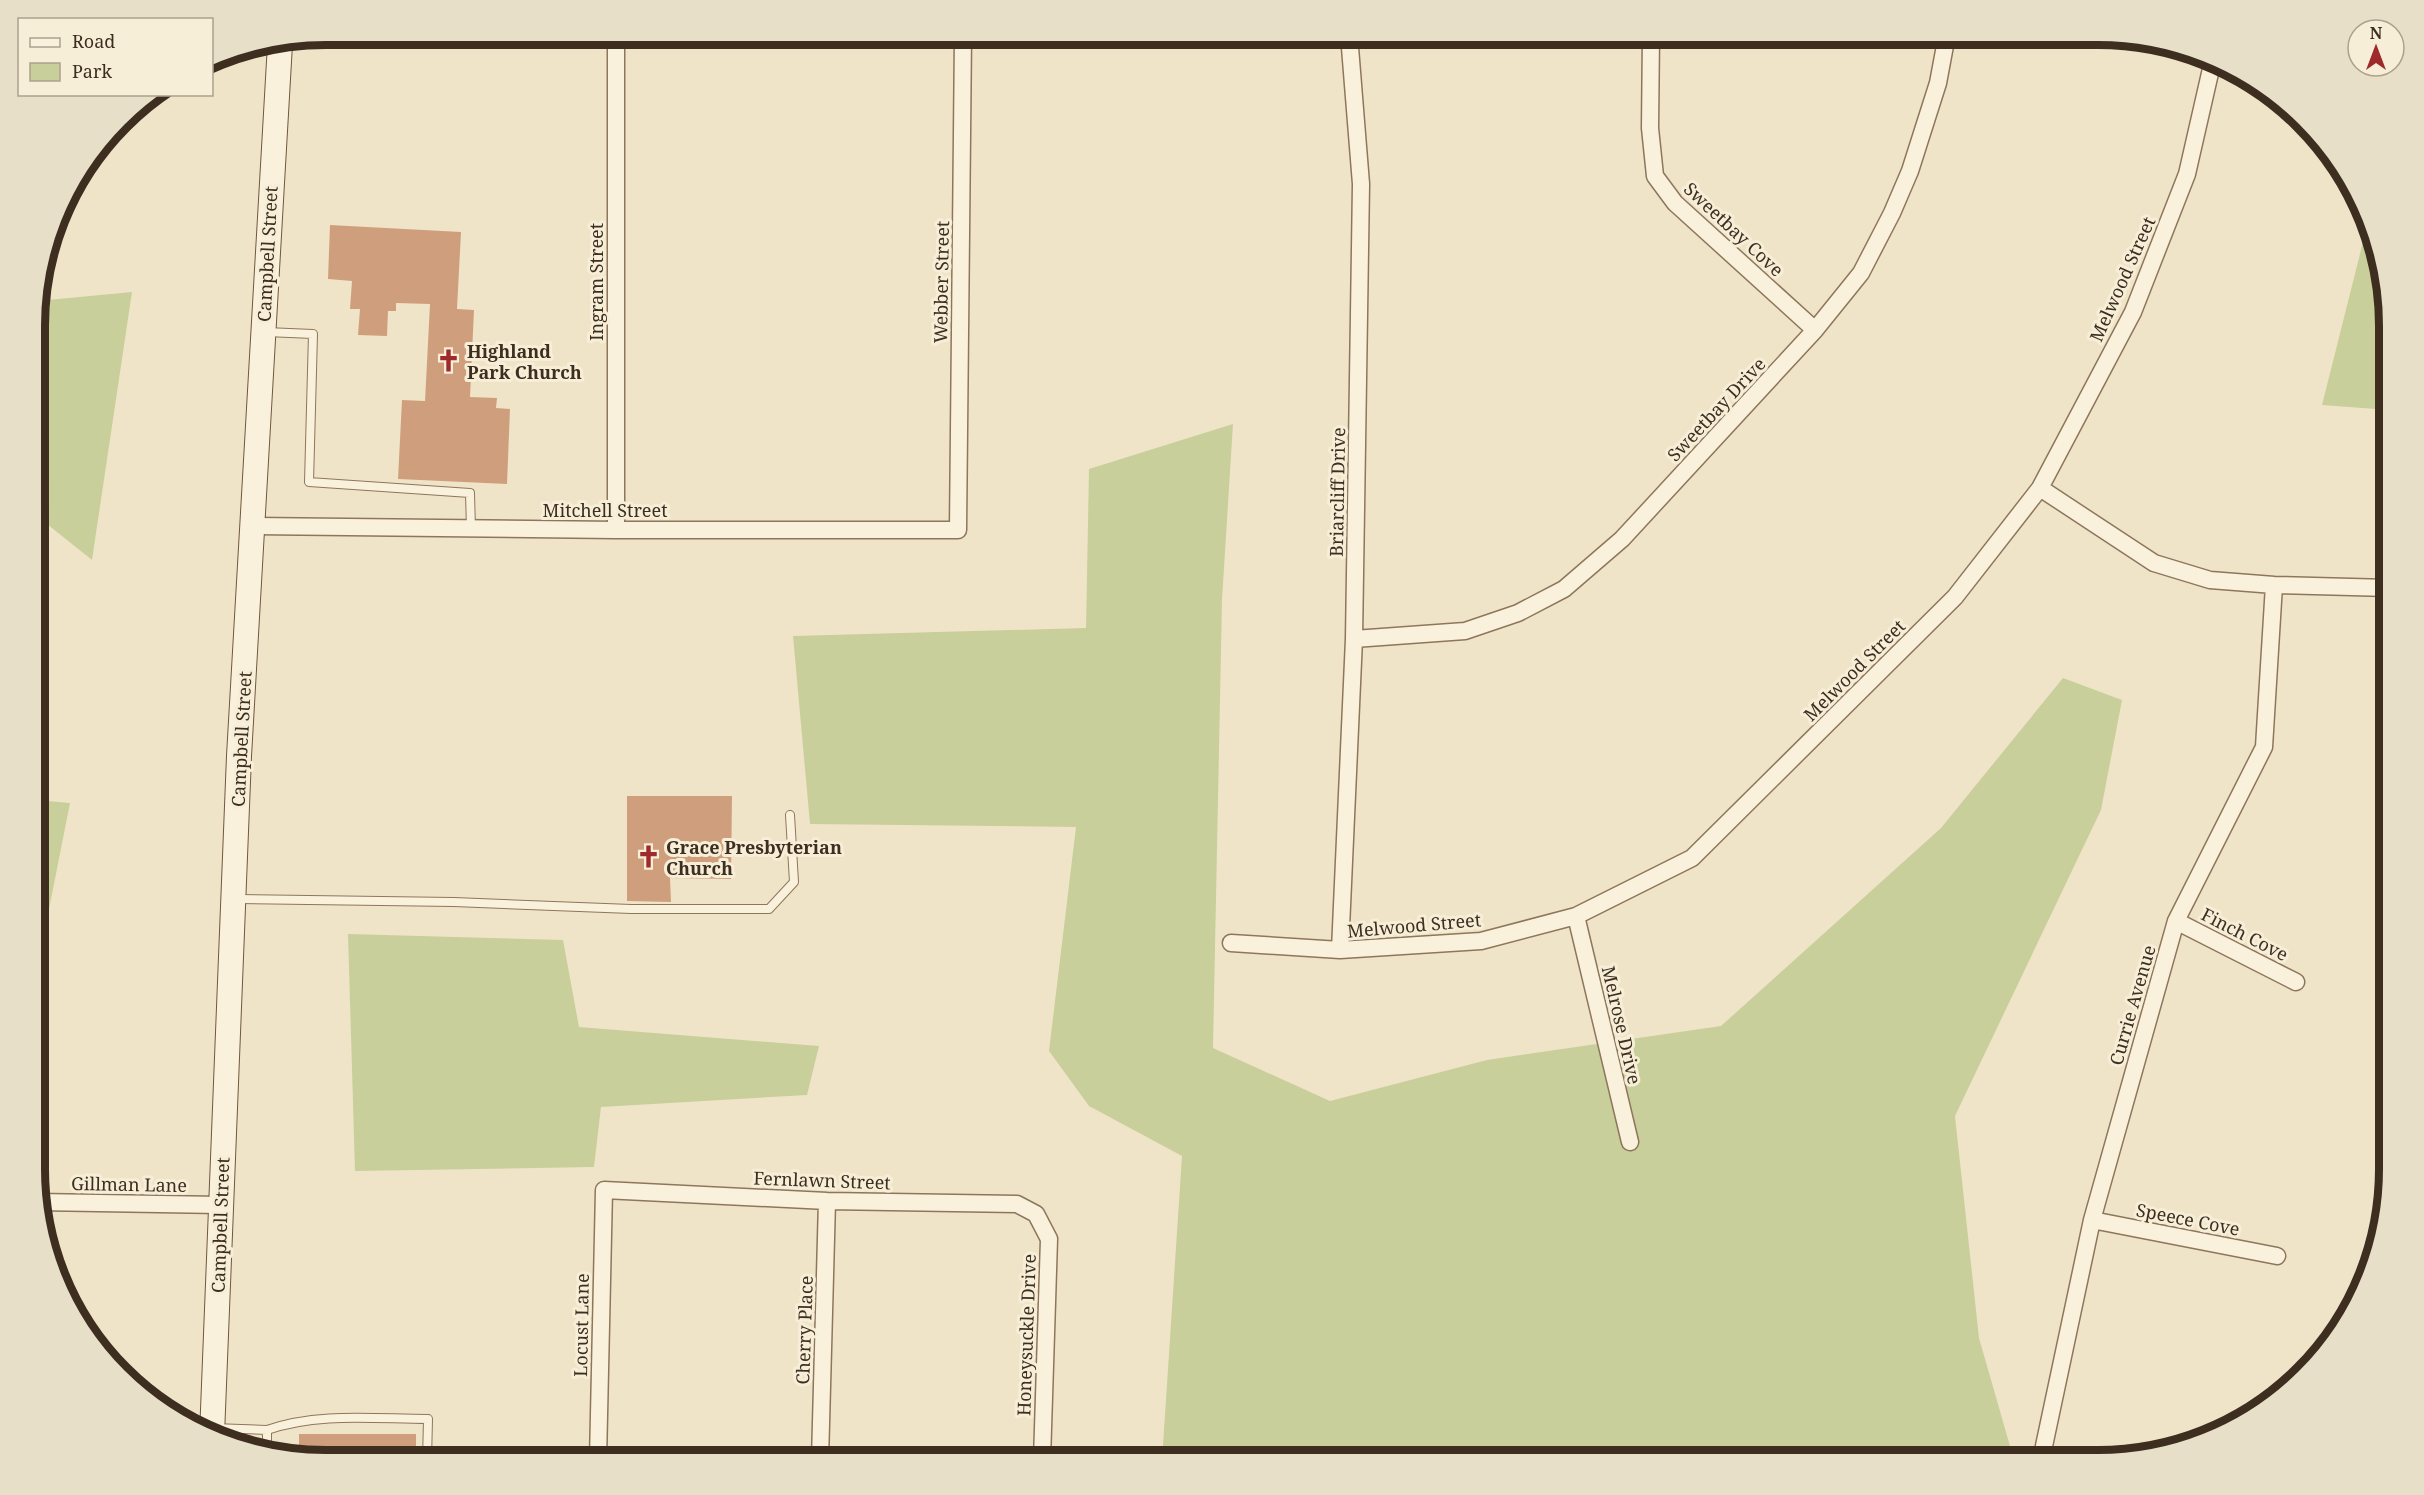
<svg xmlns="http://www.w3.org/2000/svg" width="2424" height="1495" font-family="'Noto Serif',serif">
<rect width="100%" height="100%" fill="#f0e4c8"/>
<!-- green -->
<path fill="#c9cf9b" d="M 2366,230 L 2389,307 L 2389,410 L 2322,405 Z
M 132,292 L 92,560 L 42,520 L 37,494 L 37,301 Z
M 1233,424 L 1222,600 L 1213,1048 L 1330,1101 L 1487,1060 L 1721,1026 L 1941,828 L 2063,678 L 2122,700 L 2101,810 L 1955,1116 L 1979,1338 L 2014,1460 L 1162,1460 L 1182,1156 L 1089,1106 L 1049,1051 L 1076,827 L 810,824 L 793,636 L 1086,628 L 1089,469 Z
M 37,800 L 70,803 L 37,970 Z
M 348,934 L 563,940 L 579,1027 L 819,1046 L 807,1095 L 601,1107 L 594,1167 L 355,1171 Z"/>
<!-- building -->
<path fill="#cf9f7d" d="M 330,225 L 461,232 L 457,309 L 474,310 L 470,397 L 497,398 L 496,408 L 510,409 L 507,484 L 398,479 L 402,400 L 425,401 L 430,304 L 396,303 L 396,311 L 388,311 L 387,336 L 358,335 L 360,309 L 350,309 L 352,281 L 328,279 Z
M 627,796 L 732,796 L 731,879 L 670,878 L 671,902 L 627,901 Z
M 299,1434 L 416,1434 L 416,1460 L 326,1460 L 299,1456 Z"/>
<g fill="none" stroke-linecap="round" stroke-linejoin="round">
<defs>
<path id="lane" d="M 266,332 L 313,334 L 309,482 L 470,493 L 471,529
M 237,899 L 454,902 L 631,909 L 769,909 L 794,882 L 790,815
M 213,1428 L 267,1430 L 267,1451
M 267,1430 C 318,1412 375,1419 428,1419 L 427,1460"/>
<path id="street" d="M 616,35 L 616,530
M 1651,35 L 1650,128 L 1655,176 L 1675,203 L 1815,330
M 2040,488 L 2154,563 L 2210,580 L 2274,585 L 2389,588
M 252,526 L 616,530 L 958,530 L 963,35
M 1354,639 L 1465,631 L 1518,613 L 1564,589 L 1622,539 L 1815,330 L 1861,273 L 1892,213 L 1910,171 L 1938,83 L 1947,35
M 1576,916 L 1630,1142
M 2176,921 L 2296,982
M 1231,943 L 1340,950 L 1481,941 L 1576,916 L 1692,858 L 1955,597 L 2040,488 L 2133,312 L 2187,174 L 2213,60
M 1340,950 L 1354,639 L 1361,184 L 1349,35
M 37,1202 L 220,1205
M 2092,1220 L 2277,1256
M 2044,1446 L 2092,1220 L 2176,921 L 2264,747 L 2274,585
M 598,1460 L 604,1190 L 827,1201 L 1017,1204 L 1036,1214 L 1049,1239 L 1042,1460
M 820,1460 L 827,1201"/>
<path id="secondary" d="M 212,1435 L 239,756 L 280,44"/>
</defs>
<!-- lane casing -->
<use href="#lane" stroke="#8d765c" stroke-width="10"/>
<!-- street casing -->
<use href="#street" stroke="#8d765c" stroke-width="19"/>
<!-- secondary casing -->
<use href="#secondary" stroke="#6f573f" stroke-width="26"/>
<!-- lane -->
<use href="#lane" stroke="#faf1dc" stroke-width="8"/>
<!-- street -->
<use href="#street" stroke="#faf1dc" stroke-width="16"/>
<!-- secondary -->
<use href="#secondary" stroke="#faf1dc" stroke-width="24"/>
</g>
<!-- icons -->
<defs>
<symbol id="church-bare" viewBox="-9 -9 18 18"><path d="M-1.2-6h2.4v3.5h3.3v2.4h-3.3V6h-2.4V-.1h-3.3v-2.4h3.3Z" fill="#9e2a2b" stroke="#f7eed8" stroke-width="2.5" paint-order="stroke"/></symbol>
</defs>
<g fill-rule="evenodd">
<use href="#church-bare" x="432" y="344" width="33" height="33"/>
<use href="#church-bare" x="632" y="840" width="33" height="33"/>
</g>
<g text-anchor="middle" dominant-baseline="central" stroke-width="6" stroke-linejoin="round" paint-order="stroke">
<!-- street labels -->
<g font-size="18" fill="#3d2e20" stroke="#f7eed8">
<text transform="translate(1734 229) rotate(43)">Sweetbay Cove</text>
<text transform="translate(267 254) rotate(-87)">Campbell Street</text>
<text transform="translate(2122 279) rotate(-66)">Melwood Street</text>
<text transform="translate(596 282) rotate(-90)">Ingram Street</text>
<text transform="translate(941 282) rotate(-89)">Webber Street</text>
<text transform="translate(1716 409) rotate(-47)">Sweetbay Drive</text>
<text transform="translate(1337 492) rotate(-89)">Briarcliff Drive</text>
<text x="605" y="510">Mitchell Street</text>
<text transform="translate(1854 670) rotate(-45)">Melwood Street</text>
<text transform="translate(241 739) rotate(-87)">Campbell Street</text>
<text transform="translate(1414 925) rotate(-5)">Melwood Street</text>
<text transform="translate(2245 934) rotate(27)">Finch Cove</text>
<text transform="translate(2132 1005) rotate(-74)">Currie Avenue</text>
<text transform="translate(1622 1025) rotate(77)">Melrose Drive</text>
<text transform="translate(822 1180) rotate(2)">Fernlawn Street</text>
<text transform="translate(129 1184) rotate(1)">Gillman Lane</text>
<text transform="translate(2188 1219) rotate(11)">Speece Cove</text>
<text transform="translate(220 1225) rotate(-88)">Campbell Street</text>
<text transform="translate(581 1325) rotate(-89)">Locust Lane</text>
<text transform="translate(804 1330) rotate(-88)">Cherry Place</text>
<text transform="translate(1026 1335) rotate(-88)">Honeysuckle Drive</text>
</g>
<!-- poi labels -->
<g font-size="18" font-weight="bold" fill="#3d2e20" stroke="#f7eed8" text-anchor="start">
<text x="467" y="351">Highland<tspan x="467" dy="21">Park Church</tspan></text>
<text x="666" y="847">Grace Presbyterian<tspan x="666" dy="21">Church</tspan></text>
</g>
</g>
<!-- crop -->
<path d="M0 0H2424V1495H0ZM326 45H2098A281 281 0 0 1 2379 326V1169A281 281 0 0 1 2098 1450H326A281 281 0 0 1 45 1169V326A281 281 0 0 1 326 45Z" fill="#e8dfc9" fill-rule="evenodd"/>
<path fill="none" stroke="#3d2e20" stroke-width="8" d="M326 45H2098A281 281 0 0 1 2379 326V1169A281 281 0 0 1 2098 1450H326A281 281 0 0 1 45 1169V326A281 281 0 0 1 326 45Z"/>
<!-- legend -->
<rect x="18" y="18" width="195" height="78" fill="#f7eed8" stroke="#ada18e" stroke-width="1.5"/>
<rect x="30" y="38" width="30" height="9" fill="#faf1dc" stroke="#ada18e" stroke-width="1.5"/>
<text x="72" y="48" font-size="18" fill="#3d2e20">Road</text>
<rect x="30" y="63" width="30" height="18" fill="#c9cf9b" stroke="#ada18e" stroke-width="1.5"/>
<text x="72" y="78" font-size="18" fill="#3d2e20">Park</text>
<!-- north arrow -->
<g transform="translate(2376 48)"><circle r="28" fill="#f7eed8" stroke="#ada18e" stroke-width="1.5"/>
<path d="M0-4.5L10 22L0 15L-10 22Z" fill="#9e2a2b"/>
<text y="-9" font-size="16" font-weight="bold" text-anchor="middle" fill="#3d2e20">N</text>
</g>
</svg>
